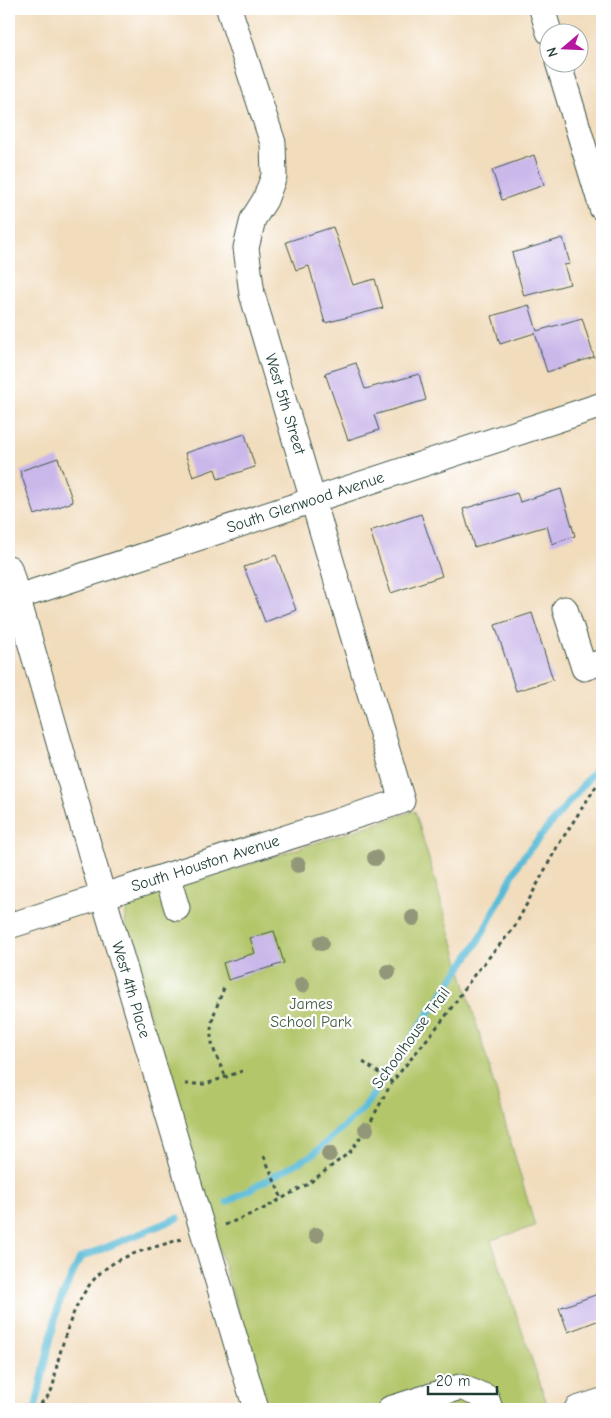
<svg xmlns="http://www.w3.org/2000/svg" width="611" height="1418" font-family="'Comic Neue',sans-serif">
<rect width="100%" height="100%" fill="#fff"/>
<filter id="ink" filterUnits="userSpaceOnUse"><feTurbulence type="fractalNoise" baseFrequency=".02" numOctaves="2"/><feDisplacementMap in="SourceGraphic" scale="10" xChannelSelector="R" yChannelSelector="G"/><feConvolveMatrix kernelMatrix="1 2 1 2 8 2 1 2 1" color-interpolation-filters="sRGB"/></filter>
<filter id="wash" filterUnits="userSpaceOnUse"><feTurbulence type="fractalNoise" baseFrequency=".0096" numOctaves="4" result="noise"/><feDisplacementMap in="SourceGraphic" scale="20" xChannelSelector="R" yChannelSelector="G"/><feGaussianBlur stdDeviation="1.12" result="paint"/><feColorMatrix in="noise" values="0 0 0 0 0 0 0 0 0 0 0 0 0 0 0 0 0 1.4 0 .05"/><feComposite in="paint" operator="in"/></filter>
<g filter="url(#wash)">
<rect width="100%" height="100%" fill="#f1dcbc"/>
<!-- green -->
<path fill="#b3c66a" stroke="#69824f" d="M 415,811 L 535,1226 L 491,1240 L 547,1404 L 530,1409 L 267,1409 L 125,933 L 126,909 L 155,895 Z"/>
<g fill="none" stroke-linecap="round" stroke-linejoin="round">
<!-- stream -->
<path stroke="#57bad6" stroke-width="7" d="M 227,1202 L 312,1155 L 363,1109 L 478,942 L 520,861 L 602,762
M 35,1409 L 58,1306 L 80,1258 L 178,1218"/>
</g>
<g id="blocks">
<!-- building -->
<path fill="#cbb8ea" d="M 534,155 L 544,185 L 502,200 L 492,170 Z
M 333,227 L 353,285 L 375,279 L 383,308 L 325,323 L 309,266 L 296,270 L 286,242 Z
M 563,238 L 570,264 L 564,265 L 570,284 L 524,296 L 512,253 Z
M 529,305 L 537,331 L 582,318 L 594,357 L 547,372 L 535,333 L 500,344 L 492,316 Z
M 356,363 L 365,389 L 419,374 L 426,400 L 374,415 L 379,430 L 348,440 L 325,373 Z
M 245,434 L 255,467 L 218,479 L 215,469 L 193,477 L 185,453 Z
M 58,458 L 73,502 L 35,515 L 20,471 Z
M 561,489 L 575,536 L 552,544 L 547,526 L 474,547 L 463,509 L 517,493 L 520,502 Z
M 421,514 L 442,576 L 391,593 L 370,531 Z
M 276,555 L 296,610 L 265,622 L 244,567 Z
M 532,613 L 553,680 L 516,691 L 495,625 Z
M 274,931 L 284,963 L 228,980 L 223,963 L 255,953 L 250,938 Z
M 598,1294 L 602,1306 L 602,1319 L 568,1332 L 559,1308 Z"/>
</g>
</g>
<g filter="url(#ink)">
<use href="#blocks" fill-opacity="0" stroke="#3e5548" stroke-width="1"/>
<g fill="none" stroke-linecap="round" stroke-linejoin="round">
<defs>
<g id="minor">
<path d="M 542,9 L 549,32"/>
<path d="M 558,62 L 602,208"/>
<path id="s1" d="M 9,568 L 103,896 L 256,1409"/>
<path id="s2" d="M 9,600 L 602,405"/>
<path d="M 565,609 L 584,668 L 602,662"/>
<path d="M 167,876 L 177,908"/>
<path id="s3" d="M 9,926 L 402,801 L 252,294 L 246,248 L 253,219 L 265,200 L 274,176 L 273,143 L 229,9"/>
<path d="M 390,1409 L 460,1387 L 486,1397 L 490,1409"/>
<path d="M 577,1409 L 602,1401"/>
</g>
</defs>
<!-- minor casing -->
<use href="#minor" stroke="#3e5548" stroke-width="27"/>
<!-- path -->
<path stroke="#3e5548" stroke-width="3" stroke-dasharray="4 4" stroke-linecap="butt" d="M 224,988 C 206,1032 206,1037 227,1079
M 363,1062 L 392,1082
M 185,1084 L 206,1084 L 245,1070
M 264,1156 L 282,1199
M 225,1225 L 263,1209 L 308,1184 L 350,1152 L 368,1126 L 392,1082 L 445,1017 L 474,975 L 514,928 L 557,847 L 602,777
M 34,1409 C 59,1390 51,1385 59,1357 C 68,1324 80,1286 109,1266 C 129,1252 158,1247 181,1239"/>
<!-- minor -->
<use href="#minor" stroke="#fff" stroke-width="25"/>
</g>
<!-- trees -->
<g fill="#929779">
<circle cx="375" cy="858" r="8"/>
<circle cx="298" cy="865" r="8"/>
<circle cx="413" cy="918" r="8"/>
<circle cx="321" cy="943" r="8"/>
<circle cx="388" cy="972" r="8"/>
<circle cx="302" cy="985" r="8"/>
<circle cx="366" cy="1129" r="8"/>
<circle cx="329" cy="1154" r="8"/>
<circle cx="316" cy="1235" r="8"/>
</g>
</g>
<g text-anchor="middle" dominant-baseline="central" stroke-width="4.5" stroke-linejoin="round" paint-order="stroke">
<!-- street labels -->
<g font-size="16" fill="#1f3d34" stroke="#fff">
<text transform="translate(285 404) rotate(73)">West 5th Street</text>
<text stroke="none"><textPath href="#s2" startOffset="312">South Glenwood Avenue</textPath></text>
<text stroke="none"><textPath href="#s3" startOffset="206">South Houston Avenue</textPath></text>
<text stroke="none"><textPath href="#s1" startOffset="439">West 4th Place</textPath></text>
<text transform="translate(411 1038) rotate(-54)">Schoolhouse Trail</text>
</g>
<!-- park labels -->
<g font-size="16" fill="#445f42" stroke="#fff">
<text x="311" y="1004">James<tspan x="311" dy="18">School Park</tspan></text>
</g>
</g>
<!-- margin -->
<rect width="611" height="1418" fill="none" stroke="#fff" stroke-width="30"/>
<!-- north arrow -->
<g transform="translate(564 48) rotate(251)"><circle r="24" fill="#ffffff" stroke="#a5b1ae"/>
<path d="M0-4L9 19L0 12L-9 19Z" fill="#b5179e"/>
<text y="-8" font-size="14" font-weight="bold" text-anchor="middle" fill="#1f3d34">N</text>
</g>
<!-- scale -->
<path d="M428 1386v8h69v-8" fill="none" stroke="#1f3d34" stroke-width="2.5"/>
<text x="436" y="1386" font-size="15" fill="#1f3d34" stroke="#ffffff" stroke-width="4" paint-order="stroke">20 m</text>
</svg>
